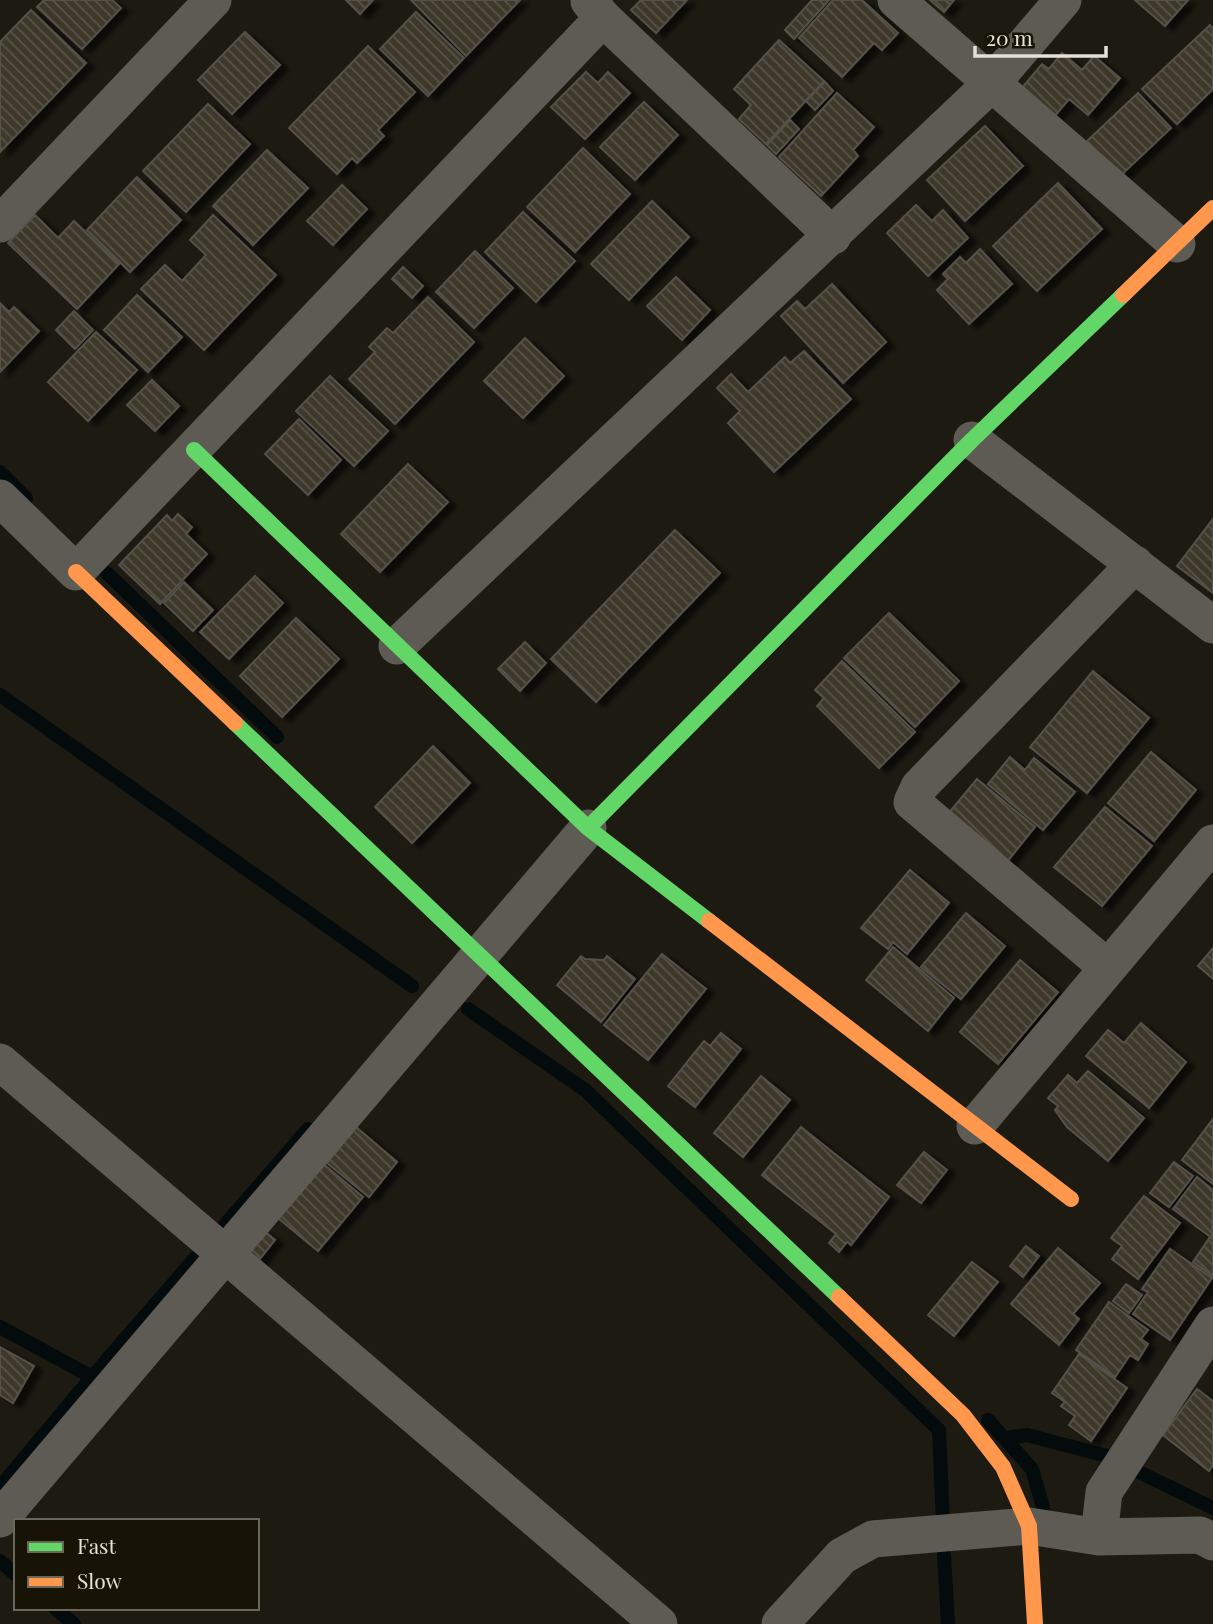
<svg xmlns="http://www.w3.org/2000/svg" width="1213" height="1624" font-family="'Playfair Display',serif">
<defs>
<pattern id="building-back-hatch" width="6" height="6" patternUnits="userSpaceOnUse" patternTransform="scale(1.75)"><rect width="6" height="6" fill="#3d382a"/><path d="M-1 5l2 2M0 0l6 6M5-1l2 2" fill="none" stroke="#595448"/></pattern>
<filter id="shadow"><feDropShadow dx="8" dy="4.5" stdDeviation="2" flood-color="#0009"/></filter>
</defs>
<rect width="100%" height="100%" fill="#1d1a12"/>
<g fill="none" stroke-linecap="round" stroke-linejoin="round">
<!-- stream -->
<path stroke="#030b0d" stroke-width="14" d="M 0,472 L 26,498
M 107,573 L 277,737
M 0,695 L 412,986
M 468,1009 L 585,1090 L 939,1430 L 943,1523
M 224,1226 L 308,1129
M 0,1327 L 92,1377 L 0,1487
M 92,1377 L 196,1257
M 988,1420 L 1032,1469 L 1043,1507
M 1006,1438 L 1027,1435 L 1107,1456
M 1139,1472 L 1213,1508
M 944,1555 L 948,1624
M 0,1561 L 16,1575
M 55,1608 L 74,1624"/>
</g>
<!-- building -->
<path fill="url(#building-back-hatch)" stroke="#53514a" stroke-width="2" filter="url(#shadow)" d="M 44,0 L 112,0 L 121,8 L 82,49 L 37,7 Z
M 346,0 L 373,0 L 360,14 Z
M 411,0 L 520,0 L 466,56 Z
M 641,0 L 687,0 L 656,33 L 631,10 Z
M 812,0 L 829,0 L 794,39 L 785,30 Z
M 833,0 L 862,0 L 898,33 L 882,50 L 874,43 L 842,77 L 799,38 Z
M 930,0 L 954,0 L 944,12 Z
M 1135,0 L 1188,0 L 1165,26 Z
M 31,10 L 86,63 L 0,152 L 0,42 Z
M 416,12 L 464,58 L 428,96 L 380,49 Z
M 1210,25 L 1213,29 L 1213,89 L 1177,124 L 1142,89 Z
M 245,32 L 280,65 L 232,114 L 198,80 Z
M 779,40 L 824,81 L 766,144 L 739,119 L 751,105 L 734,89 Z
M 368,46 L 415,92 L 378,130 L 384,136 L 357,163 L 352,158 L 337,174 L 289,128 Z
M 1062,53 L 1082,70 L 1094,56 L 1120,78 L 1088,115 L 1069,99 L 1053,118 L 1021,89 L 1042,64 L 1049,69 Z
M 586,72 L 598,83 L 608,72 L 630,93 L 585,139 L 551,107 Z
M 825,82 L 833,91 L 815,110 L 806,101 Z
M 837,93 L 874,127 L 853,150 L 858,156 L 821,196 L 779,157 Z
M 1138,93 L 1171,128 L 1120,176 L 1087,141 Z
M 644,102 L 678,135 L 635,180 L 600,147 Z
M 208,104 L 250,144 L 186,212 L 143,171 Z
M 790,120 L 799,129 L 776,154 L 767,145 Z
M 985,126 L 1023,166 L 965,221 L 927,180 Z
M 583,148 L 630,194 L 575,252 L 527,207 Z
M 267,150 L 308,188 L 253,245 L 213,206 Z
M 137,177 L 181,220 L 130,272 L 87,230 Z
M 1058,183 L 1102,229 L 1037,291 L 993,246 Z
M 342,185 L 367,209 L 333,245 L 307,221 Z
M 652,201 L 689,237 L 629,300 L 591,264 Z
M 916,205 L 932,221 L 943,210 L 968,238 L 928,276 L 887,233 Z
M 523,212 L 575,261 L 536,302 L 485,252 Z
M 35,215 L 58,238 L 74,221 L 119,264 L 77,309 L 8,243 Z
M 213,215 L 276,275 L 204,350 L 141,289 L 165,265 L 182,281 L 206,255 L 190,240 Z
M 980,249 L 1012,284 L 969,324 L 937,290 L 948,279 L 943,274 L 960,257 L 966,263 Z
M 475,251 L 513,288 L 474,328 L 436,292 Z
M 403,267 L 423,286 L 412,298 L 392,279 Z
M 676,277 L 710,310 L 682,340 L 647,306 Z
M 832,284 L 886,342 L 843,383 L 781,316 L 797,301 L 805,309 Z
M 137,295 L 182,337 L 148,372 L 104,330 Z
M 428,297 L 474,342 L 395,424 L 349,379 L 375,352 L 369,347 L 387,328 L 393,333 Z
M 0,303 L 9,312 L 14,307 L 39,331 L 0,372 Z
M 74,311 L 93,330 L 75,349 L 56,330 Z
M 96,332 L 137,370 L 88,421 L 48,382 Z
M 525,338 L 564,376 L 523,418 L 484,381 Z
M 804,351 L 851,399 L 774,472 L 728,423 L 740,411 L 717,388 L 731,374 L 748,392 L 785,357 L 790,363 Z
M 330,376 L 388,431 L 354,466 L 296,411 Z
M 152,380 L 179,406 L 155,431 L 127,405 Z
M 299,419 L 341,460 L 308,495 L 265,454 Z
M 408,464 L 448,502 L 380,572 L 341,534 Z
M 178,514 L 192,527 L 186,534 L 207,554 L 160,604 L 119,565 L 167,515 L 172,521 Z
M 1213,519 L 1213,593 L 1177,566 Z
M 675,530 L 720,573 L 596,702 L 551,659 Z
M 255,576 L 283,603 L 229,659 L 200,632 Z
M 184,582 L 213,610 L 193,631 L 164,603 Z
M 889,613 L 959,681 L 915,727 L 844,658 Z
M 296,618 L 339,659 L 282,717 L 240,676 Z
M 525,642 L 546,663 L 520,691 L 498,669 Z
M 842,661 L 915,732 L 879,768 L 817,706 L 824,698 L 815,690 Z
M 1093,671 L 1149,718 L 1087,793 L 1030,747 Z
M 433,746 L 470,783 L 412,843 L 375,807 Z
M 1151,752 L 1196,790 L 1154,841 L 1108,803 Z
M 1010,757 L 1025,770 L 1034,758 L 1075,792 L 1043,830 L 988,784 Z
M 977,779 L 1035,827 L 1006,863 L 948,814 Z
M 1105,807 L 1152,846 L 1102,906 L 1054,867 Z
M 910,870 L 949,903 L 907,954 L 893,942 L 888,949 L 861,928 Z
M 966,913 L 1005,946 L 961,999 L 921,967 Z
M 893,947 L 954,998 L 928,1031 L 866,980 Z
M 1213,948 L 1213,979 L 1198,966 Z
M 662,954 L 706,989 L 648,1060 L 604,1025 Z
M 581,956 L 585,959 L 604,960 L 607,956 L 635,979 L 601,1022 L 557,985 Z
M 1020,960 L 1058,992 L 998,1064 L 960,1032 Z
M 1141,1023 L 1186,1062 L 1149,1108 L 1086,1056 L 1108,1030 L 1124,1043 Z
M 721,1033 L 741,1049 L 695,1107 L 668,1086 L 704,1041 L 710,1046 Z
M 1088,1071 L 1144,1118 L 1108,1161 L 1067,1127 L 1055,1110 L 1058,1106 L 1048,1098 L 1068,1075 L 1077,1083 Z
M 761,1076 L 790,1100 L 743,1157 L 714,1133 Z
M 1213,1119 L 1213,1184 L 1182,1160 Z
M 356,1127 L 397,1162 L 369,1197 L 327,1163 Z
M 801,1127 L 889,1197 L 851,1245 L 847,1242 L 839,1252 L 829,1243 L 836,1234 L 762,1175 Z
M 924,1152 L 947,1170 L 921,1203 L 897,1185 Z
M 1174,1162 L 1193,1176 L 1169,1207 L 1150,1193 Z
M 322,1163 L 363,1197 L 318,1251 L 278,1218 Z
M 1197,1177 L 1213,1190 L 1212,1238 L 1173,1209 Z
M 1144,1196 L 1180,1223 L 1138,1279 L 1112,1259 L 1122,1246 L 1111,1238 Z
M 264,1231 L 275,1240 L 255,1265 L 244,1255 Z
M 1210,1237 L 1213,1239 L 1213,1276 L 1193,1262 Z
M 1026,1246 L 1039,1256 L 1023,1277 L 1010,1266 Z
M 1058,1248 L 1100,1283 L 1073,1314 L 1079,1319 L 1059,1345 L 1011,1304 Z
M 1170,1249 L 1212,1278 L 1170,1340 L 1133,1314 L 1148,1292 L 1142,1289 Z
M 972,1262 L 998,1282 L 954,1336 L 928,1315 Z
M 1126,1284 L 1142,1295 L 1129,1313 L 1113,1301 Z
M 1109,1302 L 1148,1330 L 1141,1339 L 1148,1344 L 1138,1360 L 1130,1355 L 1115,1377 L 1076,1350 Z
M 0,1347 L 34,1366 L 13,1403 L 0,1395 Z
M 1079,1354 L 1127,1388 L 1091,1441 L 1069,1425 L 1075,1416 L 1061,1406 L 1065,1402 L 1052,1393 Z
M 1197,1389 L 1213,1401 L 1213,1465 L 1209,1471 L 1163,1435 Z"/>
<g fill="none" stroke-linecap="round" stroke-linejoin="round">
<!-- street -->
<path stroke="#5d5b53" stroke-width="37" d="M 896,0 L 1177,244
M 589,1 L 603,18 L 833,236
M 0,224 L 213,0
M 972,440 L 1213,625
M 0,498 L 76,572 L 603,18
M 397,646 L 992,83 L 1063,0
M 1108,968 L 912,802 L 919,787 L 1135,564
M 0,1062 L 659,1624
M 975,1126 L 1213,843
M 0,1519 L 588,828
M 1099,1537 L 1104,1492 L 1213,1325
M 780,1624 L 842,1556 L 873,1539 L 1029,1526 L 1099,1537 L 1200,1535 L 1213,1542"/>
<!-- fast -->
<path stroke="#63d668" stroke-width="16" d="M 194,450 L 588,828 L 709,921
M 235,723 L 839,1297
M 588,828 L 972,440 L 1123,295"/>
<!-- slow -->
<path stroke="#ff974d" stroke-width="16" d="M 1123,295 L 1213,208
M 76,572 L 235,723
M 709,921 L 1071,1199
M 839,1297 L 963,1415 L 1003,1467 L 1029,1526 L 1035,1624"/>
</g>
<!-- legend -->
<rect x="14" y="1519" width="245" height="91" fill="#181405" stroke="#6a6659" stroke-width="2"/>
<rect x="28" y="1542" width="35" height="10" fill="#63d668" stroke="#6a6659" stroke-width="2"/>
<text x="77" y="1554" font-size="21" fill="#e4e1d7">Fast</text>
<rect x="28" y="1577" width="35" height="10" fill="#ff974d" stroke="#6a6659" stroke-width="2"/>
<text x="77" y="1589" font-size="21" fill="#e4e1d7">Slow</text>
<!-- scale -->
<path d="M975 46v10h131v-10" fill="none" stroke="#e4e1d7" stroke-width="3.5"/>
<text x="986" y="46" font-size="21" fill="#e4e1d7" stroke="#181405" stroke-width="5" paint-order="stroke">20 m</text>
</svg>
